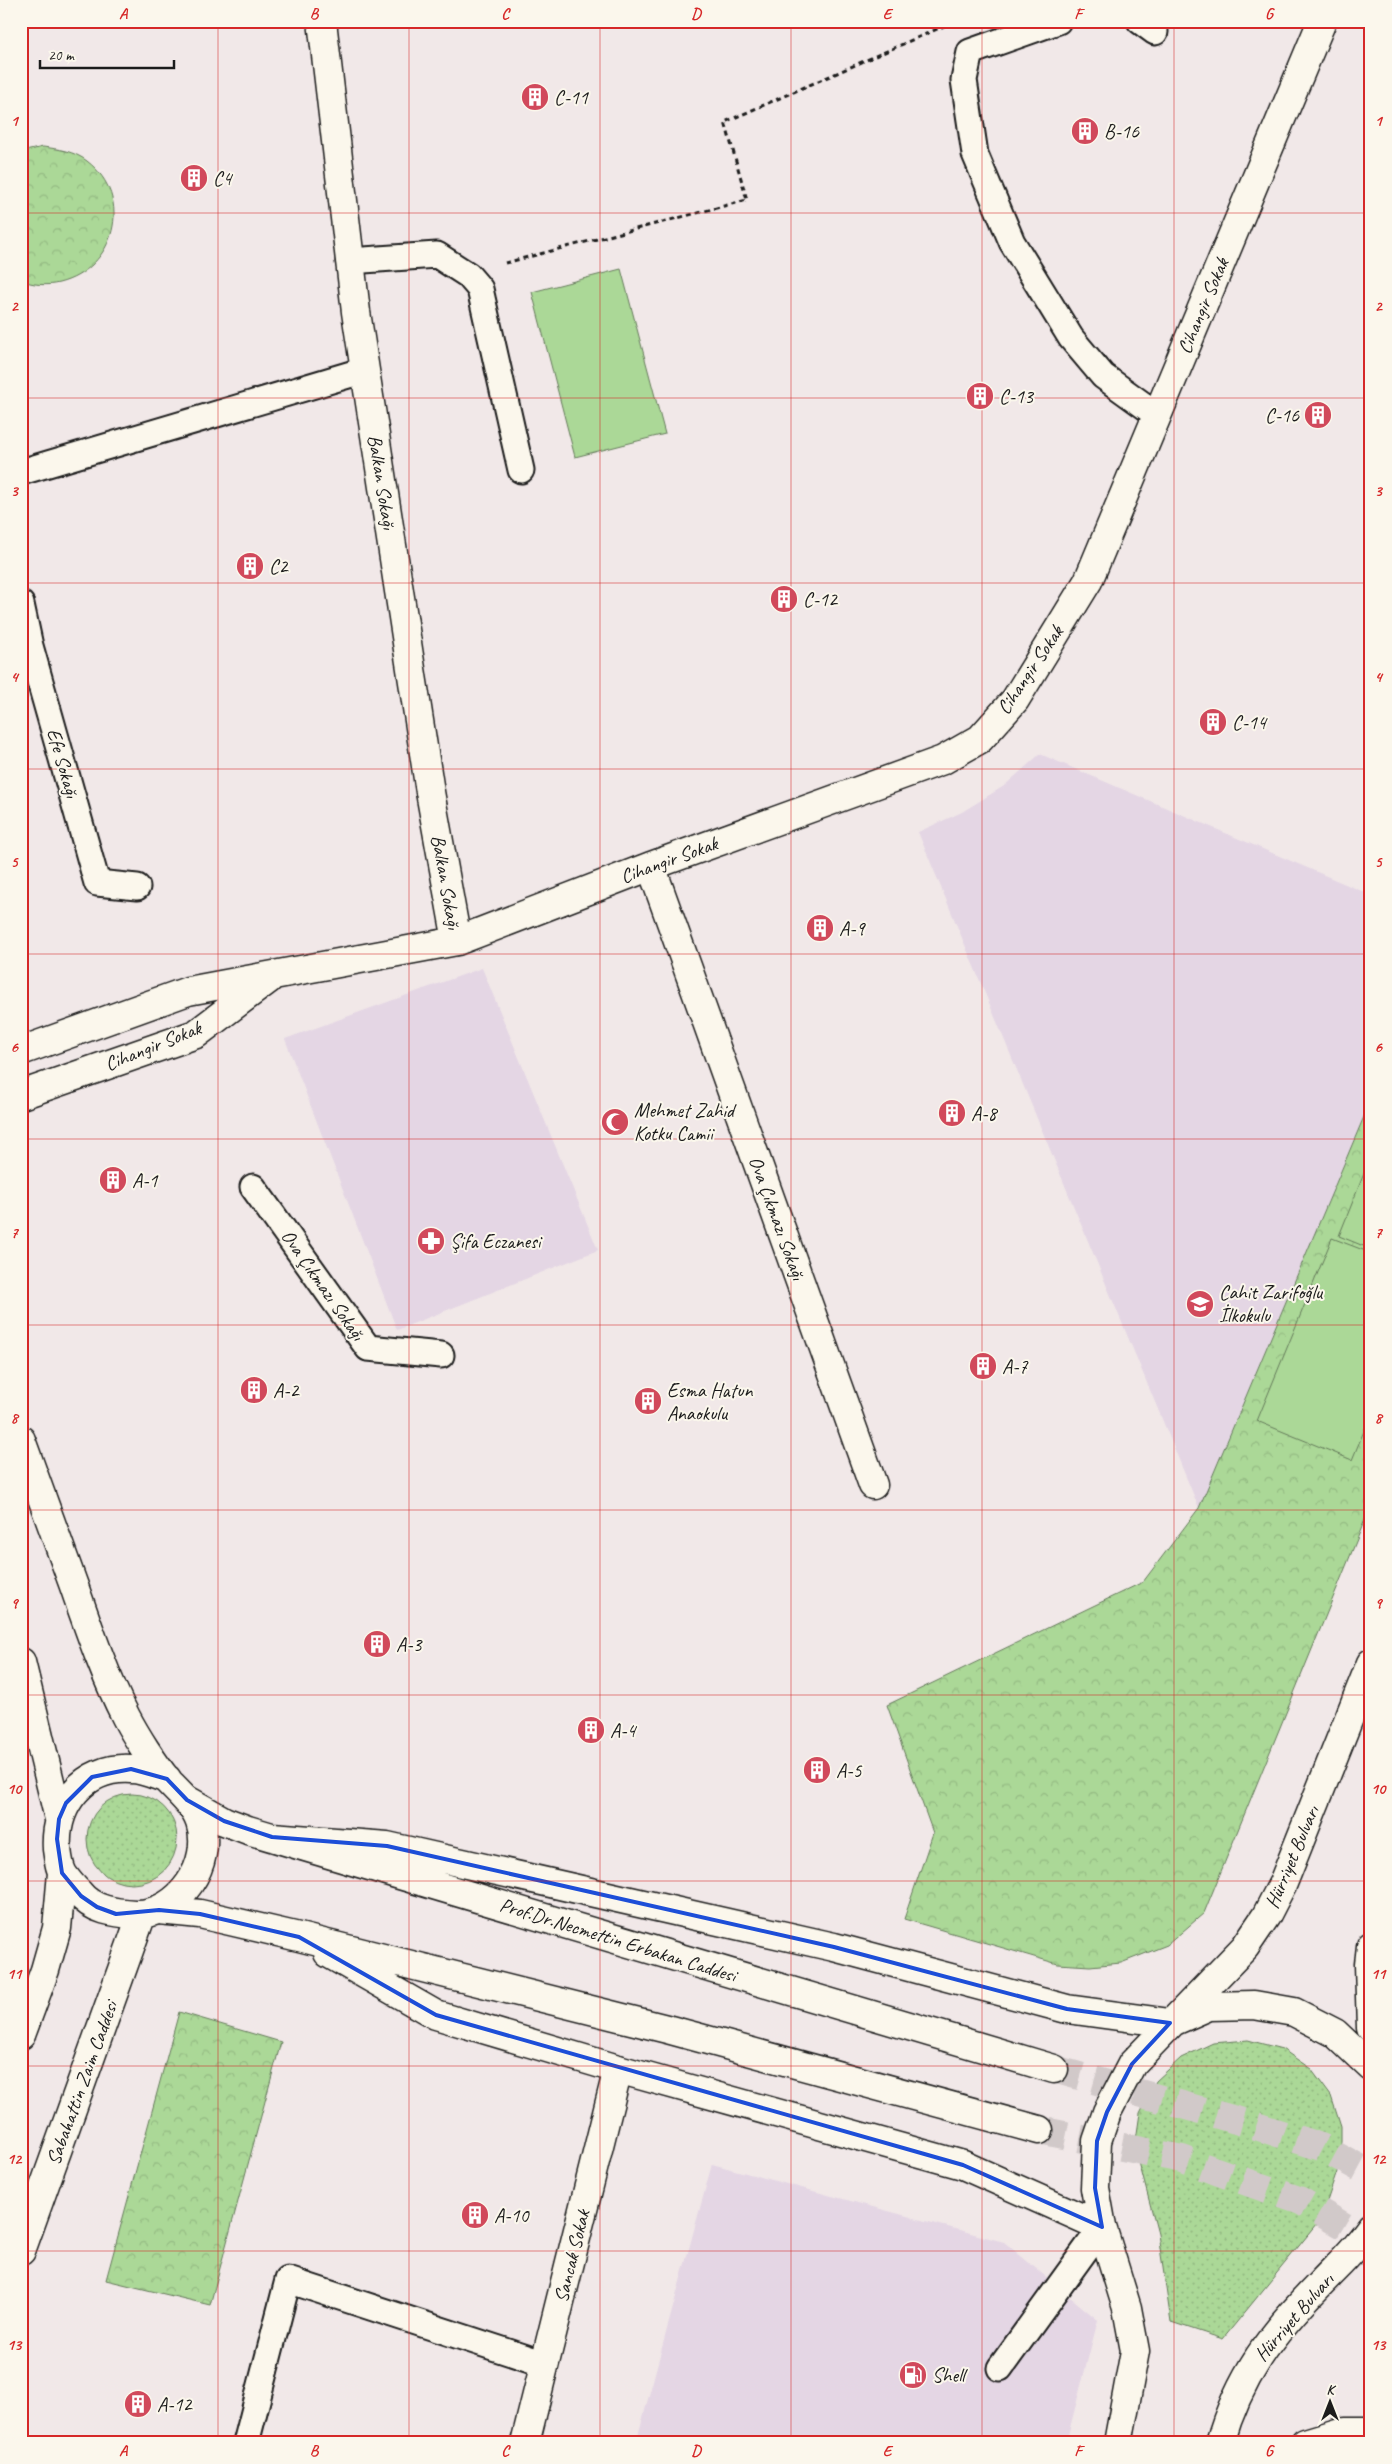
<svg xmlns="http://www.w3.org/2000/svg" width="1392" height="2464" font-family="Caveat,sans-serif">
<defs>
<pattern id="grass-dots" width="8" height="8" patternUnits="userSpaceOnUse" patternTransform="scale(1.25)"><rect width="8" height="8" fill="#abd897"/><path d="M2 2h.1M6 6h.1" fill="none" stroke="#93b982" stroke-width="1.8" stroke-linecap="round"/></pattern>
<pattern id="park-crowns" width="20" height="18" patternUnits="userSpaceOnUse" patternTransform="scale(1.25)"><rect width="20" height="18" fill="#abd897"/><path d="M2 6a3 3 0 1 1 6 0M12 15a3 3 0 1 1 6 0" fill="none" stroke="#93b982"/></pattern>
</defs>
<rect width="100%" height="100%" fill="#f1e8e8"/>
<filter id="ink" filterUnits="userSpaceOnUse"><feTurbulence type="fractalNoise" baseFrequency=".02" numOctaves="2"/><feDisplacementMap in="SourceGraphic" scale="10" xChannelSelector="R" yChannelSelector="G"/><feConvolveMatrix kernelMatrix="1 2 1 2 8 2 1 2 1" color-interpolation-filters="sRGB"/></filter>
<g filter="url(#ink)">
<!-- built -->
<path fill="#e4d6e4" d="M 1040,754 L 1371,895 L 1371,1100 L 1199,1508 L 918,832 L 962,812 L 1004,786 Z
M 482,968 L 598,1250 L 397,1330 L 285,1039 Z
M 712,2164 L 1004,2242 L 1098,2320 L 1066,2443 L 636,2443 Z"/>
<!-- grass -->
<path fill="url(#grass-dots)" stroke="#647a5a" d="M87 1839a45 45 0 1 1 90 0a45 45 0 1 1-90 0Z
M 1248,2040 L 1282,2049 L 1311,2069 L 1331,2096 L 1341,2127 L 1341,2160 L 1321,2219 L 1223,2339 L 1171,2322 L 1158,2234 L 1135,2147 L 1140,2113 L 1156,2081 L 1181,2058 L 1213,2043 Z"/>
<!-- park -->
<path fill="url(#park-crowns)" stroke="#647a5a" d="M 43,147 C 58,149 74,151 87,161 C 135,198 115,269 59,283 C 47,286 32,285 21,280 L 21,152 Z
M 1371,1100 L 1371,1505 L 1204,1913 L 1167,1945 L 1121,1963 L 1090,1966 L 1058,1964 L 904,1919 L 933,1833 L 887,1705 L 1143,1582 L 1199,1508 Z
M 179,2012 L 281,2042 L 210,2305 L 106,2280 Z"/>
<!-- garden -->
<path fill="#abd897" stroke="#647a5a" d="M 621,269 L 665,434 L 575,457 L 532,292 Z
M 1371,1156 L 1371,1249 L 1339,1236 Z
M 1332,1238 L 1371,1253 L 1371,1414 L 1352,1460 L 1257,1421 Z"/>
<g fill="none" stroke-linecap="round" stroke-linejoin="round">
<!-- primary-tunnel -->
<path stroke="#d1c9c9" stroke-width="28" stroke-dasharray="28 14" stroke-linecap="butt" d="M 1054,2069 L 1250,2124 L 1321,2147 L 1371,2174
M 1039,2130 L 1182,2159 L 1301,2201 L 1371,2242"/>
<defs>
<path id="service" d="M 1058,21 L 970,52 L 964,80 L 975,154 L 1012,242 L 1071,338 L 1103,376 L 1157,415
M 1140,21 L 1155,32
M 349,261 L 437,255 L 468,275 L 480,289 L 521,470
M 21,472 L 365,370
M 21,604 L 30,646 L 97,883 L 137,887
M 253,1187 L 368,1348 L 441,1355
M 1000,2368 L 1102,2227
M 246,2443 L 288,2280 L 545,2364"/>
<path id="minor" d="M 322,21 L 356,312 L 430,792 L 457,941
M 651,866 L 873,1485
M 21,1051 L 188,991 L 457,941 L 651,866 L 943,760 L 980,739 L 1015,700 L 1088,581 L 1322,21
M 21,1095 L 196,1034 L 269,979
M 525,2443 L 618,2069"/>
<path id="secondary" d="M 21,1440 C 39,1490 57,1539 75,1589 C 90,1632 105,1676 126,1717 C 136,1736 153,1763 167,1780 C 179,1793 194,1805 200,1822 C 214,1863 179,1915 135,1914 C 115,1913 92,1910 79,1893 C 73,1887 67,1880 63,1874 C 59,1867 58,1857 57,1849 C 54,1805 84,1766 131,1769 C 143,1769 155,1775 167,1779
M 21,1662 L 59,1819
M 21,2035 L 45,1970 L 57,1928 L 62,1873
M 21,2251 L 142,1914"/>
<path id="primary" d="M 187,1800 L 224,1821 L 248,1830 L 1054,2069
M 272,1837 L 387,1846 L 834,1947 L 1067,2009 L 1170,2023 L 1209,2006 L 1254,2005 L 1294,2012 L 1335,2033 L 1371,2067
M 159,1910 L 200,1914 L 299,1937 L 667,2029 L 1039,2130
M 1371,1946 L 1369,1964 L 1371,2028
M 328,1953 L 436,2015 L 618,2069 L 963,2165 L 1102,2227
M 1118,2443 L 1135,2351 L 1127,2308 L 1102,2227 L 1095,2188 L 1097,2141 L 1107,2112 L 1132,2064 L 1245,1947 L 1266,1916 L 1283,1883 L 1371,1663
M 1220,2443 C 1239,2376 1272,2333 1320,2284 C 1338,2265 1356,2249 1371,2227
M 1305,2443 L 1345,2431 L 1371,2431"/>
</defs>
<!-- service casing -->
<use href="#service" stroke="#1c1c1c" stroke-width="29"/>
<!-- minor casing -->
<use href="#minor" stroke="#1c1c1c" stroke-width="31"/>
<!-- secondary casing -->
<use href="#secondary" stroke="#1c1c1c" stroke-width="31"/>
<!-- primary casing -->
<use href="#primary" stroke="#1c1c1c" stroke-width="31"/>
<!-- path -->
<path stroke="#1c1c1c" stroke-width="3" stroke-dasharray="5 4" stroke-linecap="butt" d="M 505,263 L 747,200 L 725,122 L 944,26"/>
<!-- service -->
<use href="#service" stroke="#fbf7ec" stroke-width="25"/>
<!-- minor -->
<use href="#minor" stroke="#fbf7ec" stroke-width="28"/>
<!-- secondary -->
<use href="#secondary" stroke="#fbf7ec" stroke-width="28"/>
<!-- primary -->
<use href="#primary" stroke="#fbf7ec" stroke-width="28"/>
</g>
</g>
<!-- marked area -->
<path fill="none" stroke="#1d4ed8" stroke-width="4" stroke-linejoin="round" d="M 131,1769 L 167,1779 L 187,1800 L 224,1821 L 272,1837 L 387,1846 L 834,1947 L 1067,2009 L 1170,2023 L 1132,2064 L 1107,2112 L 1097,2141 L 1095,2188 L 1102,2227 L 963,2165 L 436,2015 L 299,1937 L 200,1914 L 159,1910 L 116,1914 L 97,1907 L 81,1896 L 62,1873 L 57,1839 L 59,1819 L 66,1803 L 92,1777 Z"/>
<!-- grid -->
<path fill="none" stroke="#d62828" stroke-width="1" stroke-opacity="0.55" d="M 218,21 L 218,2443M 409,21 L 409,2443M 600,21 L 600,2443M 791,21 L 791,2443M 982,21 L 982,2443M 1174,21 L 1174,2443M 21,213 L 1371,213M 21,398 L 1371,398M 21,583 L 1371,583M 21,769 L 1371,769M 21,954 L 1371,954M 21,1139 L 1371,1139M 21,1325 L 1371,1325M 21,1510 L 1371,1510M 21,1695 L 1371,1695M 21,1881 L 1371,1881M 21,2066 L 1371,2066M 21,2251 L 1371,2251"/>
<!-- icons -->
<defs>
<symbol id="building-disc" viewBox="-11 -11 22 22"><circle r="9.5" fill="#d1495b" stroke="#fbf7ec"/><path d="M-4-6H4V6H1V3H-1V6H-4ZM-2.5-4.3h1.7v1.8h-1.7ZM.8-4.3h1.7v1.8H.8ZM-2.5-1h1.7V.8h-1.7ZM.8-1h1.7V.8H.8Z" fill="#fff"/></symbol>
<symbol id="mosque-disc" viewBox="-11 -11 22 22"><circle r="9.5" fill="#d1495b" stroke="#fbf7ec"/><path d="M3.5-4.9A6 6 0 1 0 3.5 4.9A5 5 0 1 1 3.5-4.9Z" fill="#fff"/></symbol>
<symbol id="pharmacy-disc" viewBox="-11 -11 22 22"><circle r="9.5" fill="#d1495b" stroke="#fbf7ec"/><path d="M-2-6h4v4h4v4h-4v4h-4v-4h-4v-4h4Z" fill="#fff"/></symbol>
<symbol id="school-disc" viewBox="-11 -11 22 22"><circle r="9.5" fill="#d1495b" stroke="#fbf7ec"/><path d="M0-5L7-2L0 1L-7-2ZM-4 1L0 2.5L4 1V4Q0 6-4 4Z" fill="#fff"/></symbol>
<symbol id="fuel-disc" viewBox="-11 -11 22 22"><circle r="9.5" fill="#d1495b" stroke="#fbf7ec"/><path d="M-5.5-6h7V0h2V4h1.3V-2.5L3-4.5l.8-.8L6-3V5H2.5V1h-1V6h-7ZM-4.2-4.7v3.2H.2V-4.7Z" fill="#fff"/></symbol>
</defs>
<g fill-rule="evenodd">
<use href="#building-disc" x="519" y="81" width="32" height="32"/>
<use href="#building-disc" x="1069" y="115" width="32" height="32"/>
<use href="#building-disc" x="178" y="162" width="32" height="32"/>
<use href="#building-disc" x="964" y="380" width="32" height="32"/>
<use href="#building-disc" x="1302" y="399" width="32" height="32"/>
<use href="#building-disc" x="234" y="550" width="32" height="32"/>
<use href="#building-disc" x="768" y="583" width="32" height="32"/>
<use href="#building-disc" x="1197" y="706" width="32" height="32"/>
<use href="#building-disc" x="804" y="912" width="32" height="32"/>
<use href="#building-disc" x="936" y="1097" width="32" height="32"/>
<use href="#mosque-disc" x="599" y="1106" width="32" height="32"/>
<use href="#building-disc" x="97" y="1164" width="32" height="32"/>
<use href="#pharmacy-disc" x="415" y="1225" width="32" height="32"/>
<use href="#school-disc" x="1184" y="1288" width="32" height="32"/>
<use href="#building-disc" x="967" y="1350" width="32" height="32"/>
<use href="#building-disc" x="238" y="1374" width="32" height="32"/>
<use href="#building-disc" x="632" y="1385" width="32" height="32"/>
<use href="#building-disc" x="361" y="1628" width="32" height="32"/>
<use href="#building-disc" x="575" y="1714" width="32" height="32"/>
<use href="#building-disc" x="801" y="1754" width="32" height="32"/>
<use href="#building-disc" x="459" y="2199" width="32" height="32"/>
<use href="#fuel-disc" x="897" y="2359" width="32" height="32"/>
<use href="#building-disc" x="122" y="2388" width="32" height="32"/>
</g>
<g text-anchor="middle" dominant-baseline="central" stroke-width="4" stroke-linejoin="round" paint-order="stroke">
<!-- poi labels -->
<g font-size="20" fill="#1c1c1c" stroke="#fbf7ec" text-anchor="start">
<text x="554" y="97">C-11</text>
<text x="1104" y="131">B-16</text>
<text x="213" y="178">C4</text>
<text x="999" y="396">C-13</text>
<text x="1299" y="415" text-anchor="end">C-16</text>
<text x="269" y="566">C2</text>
<text x="803" y="599">C-12</text>
<text x="1232" y="722">C-14</text>
<text x="839" y="928">A-9</text>
<text x="634" y="1110">Mehmet Zahid<tspan x="634" dy="23">Kotku Camii</tspan></text>
<text x="971" y="1113">A-8</text>
<text x="132" y="1180">A-1</text>
<text x="450" y="1241">Şifa Eczanesi</text>
<text x="1219" y="1292">Cahit Zarifoğlu<tspan x="1219" dy="23">İlkokulu</tspan></text>
<text x="1002" y="1366">A-7</text>
<text x="273" y="1390">A-2</text>
<text x="667" y="1390">Esma Hatun<tspan x="667" dy="23">Anaokulu</tspan></text>
<text x="396" y="1644">A-3</text>
<text x="610" y="1730">A-4</text>
<text x="836" y="1770">A-5</text>
<text x="494" y="2215">A-10</text>
<text x="932" y="2375">Shell</text>
<text x="157" y="2404">A-12</text>
</g>
<!-- street labels -->
<g font-size="20" fill="#1c1c1c" stroke="#fbf7ec">
<text transform="translate(1203 306) rotate(-67)">Cihangir Sokak</text>
<text transform="translate(382 482) rotate(81)">Balkan Sokağı</text>
<text transform="translate(1030 670) rotate(-56)">Cihangir Sokak</text>
<text transform="translate(63 763) rotate(74)">Efe Sokağı</text>
<text transform="translate(669 860) rotate(-20)">Cihangir Sokak</text>
<text transform="translate(446 882) rotate(80)">Balkan Sokağı</text>
<text transform="translate(153 1046) rotate(-22)">Cihangir Sokak</text>
<text transform="translate(777 1218) rotate(70)">Ova Çıkmazı Sokağı</text>
<text transform="translate(323 1285) rotate(55)">Ova Çıkmazı Sokağı</text>
<text transform="translate(1292 1857) rotate(-67)">Hürriyet Bulvarı</text>
<text transform="translate(618 1940) rotate(17)">Prof.Dr.Necmettin Erbakan Caddesi</text>
<text transform="translate(82 2083) rotate(-70)">Sabahattin Zaim Caddesi</text>
<text transform="translate(572 2256) rotate(-76)">Sancak Sokak</text>
<text transform="translate(1294 2317) rotate(-49)">Hürriyet Bulvarı</text>
</g>
</g>
<!-- margin -->
<rect width="1392" height="2464" fill="none" stroke="#fbf7ec" stroke-width="55"/>
<!-- north arrow -->
<g transform="translate(1330 2402)" stroke="#fbf7ec" stroke-width="4" paint-order="stroke">
<path d="M0-4L9 19L0 12L-9 19Z" fill="#1c1c1c"/>
<text y="-8" font-size="14" font-weight="bold" text-anchor="middle" fill="#1c1c1c">K</text>
</g>
<!-- scale -->
<path d="M40 60v8h134v-8" fill="none" stroke="#1c1c1c" stroke-width="2.5"/>
<text x="48" y="60" font-size="15" fill="#1c1c1c" stroke="#fbf7ec" stroke-width="4" paint-order="stroke">20 m</text>
<rect x="28" y="28" width="1336" height="2408" fill="none" stroke="#d62828" stroke-width="2"/>
<g font-size="16" text-anchor="middle" font-weight="bold" fill="#d62828">
<text x="123" y="19">A</text>
<text x="314" y="19">B</text>
<text x="505" y="19">C</text>
<text x="696" y="19">D</text>
<text x="887" y="19">E</text>
<text x="1078" y="19">F</text>
<text x="1269" y="19">G</text>
<text x="14" y="126">1</text>
<text x="1378" y="126">1</text>
<text x="14" y="311">2</text>
<text x="1378" y="311">2</text>
<text x="14" y="496">3</text>
<text x="1378" y="496">3</text>
<text x="14" y="682">4</text>
<text x="1378" y="682">4</text>
<text x="14" y="867">5</text>
<text x="1378" y="867">5</text>
<text x="14" y="1052">6</text>
<text x="1378" y="1052">6</text>
<text x="14" y="1238">7</text>
<text x="1378" y="1238">7</text>
<text x="14" y="1423">8</text>
<text x="1378" y="1423">8</text>
<text x="14" y="1608">9</text>
<text x="1378" y="1608">9</text>
<text x="14" y="1794">10</text>
<text x="1378" y="1794">10</text>
<text x="14" y="1979">11</text>
<text x="1378" y="1979">11</text>
<text x="14" y="2164">12</text>
<text x="1378" y="2164">12</text>
<text x="14" y="2350">13</text>
<text x="1378" y="2350">13</text>
<text x="123" y="2456">A</text>
<text x="314" y="2456">B</text>
<text x="505" y="2456">C</text>
<text x="696" y="2456">D</text>
<text x="887" y="2456">E</text>
<text x="1078" y="2456">F</text>
<text x="1269" y="2456">G</text>
</g>
</svg>
